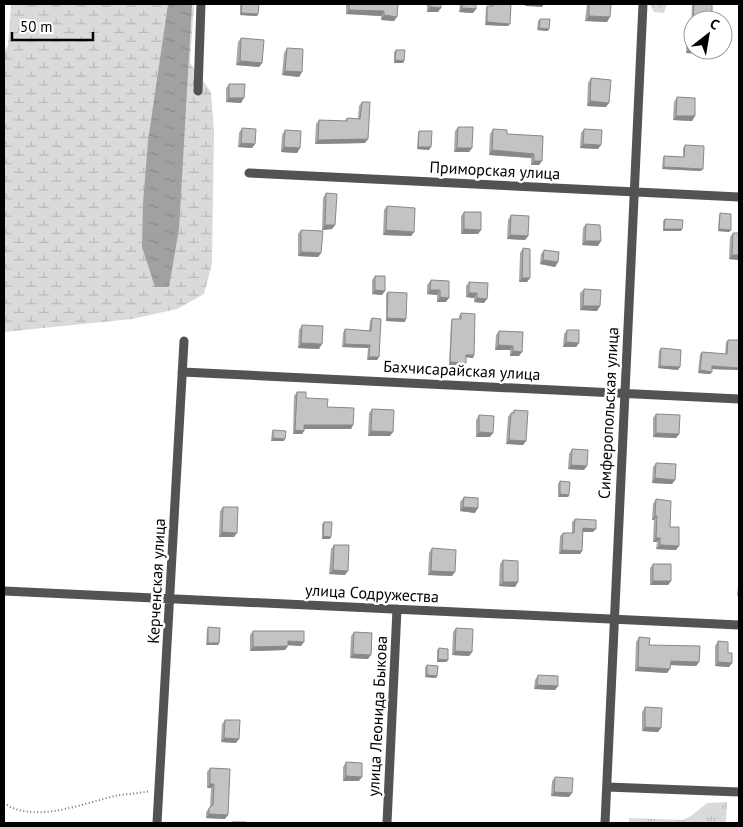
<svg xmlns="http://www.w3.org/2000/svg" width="743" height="827" font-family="'PT Sans',sans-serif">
<defs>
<pattern id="grass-tufts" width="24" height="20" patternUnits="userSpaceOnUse" patternTransform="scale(1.25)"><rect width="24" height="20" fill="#dadada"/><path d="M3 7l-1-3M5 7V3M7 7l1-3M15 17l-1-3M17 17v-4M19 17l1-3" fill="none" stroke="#b9b9b9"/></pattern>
<pattern id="forest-crowns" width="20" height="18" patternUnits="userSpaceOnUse" patternTransform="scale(1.25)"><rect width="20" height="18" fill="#dadada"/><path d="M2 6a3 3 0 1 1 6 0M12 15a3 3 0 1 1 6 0" fill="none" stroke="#b9b9b9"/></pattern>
<pattern id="wetland-marsh" width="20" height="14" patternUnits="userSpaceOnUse" patternTransform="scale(1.25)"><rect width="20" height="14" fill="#dadada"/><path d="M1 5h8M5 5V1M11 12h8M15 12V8" fill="none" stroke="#b9b9b9"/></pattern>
<pattern id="water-ripples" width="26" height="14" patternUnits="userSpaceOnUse" patternTransform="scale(1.25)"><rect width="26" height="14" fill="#a1a1a1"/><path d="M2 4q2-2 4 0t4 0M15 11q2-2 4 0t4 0" fill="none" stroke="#898989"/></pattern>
</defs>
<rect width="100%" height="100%" fill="#fff"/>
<!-- grass -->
<path fill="url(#grass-tufts)" d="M 727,802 L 726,822 L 739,823 L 629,823 L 629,818 L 683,820 L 691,816 L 707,803 Z"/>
<!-- forest -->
<path fill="url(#forest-crowns)" d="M 650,4 L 667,4 L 664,13 L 654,12 Z"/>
<!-- wetland -->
<path fill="url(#wetland-marsh)" d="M 14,4 L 194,4 L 190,63 L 211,92 L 214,131 L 212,264 L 204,294 L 177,309 L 132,319 L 4,332 L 4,51 L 8,46 L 11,5 Z"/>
<!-- water -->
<path fill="url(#water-ripples)" d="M 168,4 L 192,4 L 179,229 L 169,287 L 155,287 L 142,247 L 143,203 L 148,141 Z"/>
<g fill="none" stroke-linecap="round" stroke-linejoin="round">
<!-- path -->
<path stroke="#757575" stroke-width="2" stroke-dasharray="1 2.5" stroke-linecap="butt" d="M 4,803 C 35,825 86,802 119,795 C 130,794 140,793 150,791"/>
<!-- minor -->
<path stroke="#535353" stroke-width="9" d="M 198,91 L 201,4
M 249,173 L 739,197
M 182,372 L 739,399
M 4,591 L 739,625
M 607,787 L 739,792
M 157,823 L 184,341
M 387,823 L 397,609
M 605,823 L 643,4"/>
</g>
<!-- wall -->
<path fill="#a8a8a8" d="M 240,4 L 259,4 L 258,14 L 257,16 L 240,15 Z
M 346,4 L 398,4 L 394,21 L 381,20 L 381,16 L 346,14 Z
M 427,4 L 441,4 L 438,12 L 427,12 Z
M 460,4 L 476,4 L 476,9 L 473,13 L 459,12 Z
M 491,4 L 511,4 L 508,26 L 485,25 L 486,8 L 487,6 L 491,6 Z
M 587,4 L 611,4 L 607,22 L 585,21 Z
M 692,4 L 712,4 L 709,20 L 693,20 L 693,50 L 707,51 L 705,54 L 686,53 L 687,35 L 689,32 L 691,32 Z
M 540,19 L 548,31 L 537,30 L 538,21 Z
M 241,38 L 262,63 L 259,67 L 236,65 L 238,42 Z
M 287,48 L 302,72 L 299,77 L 282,75 L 284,53 Z
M 396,50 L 404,61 L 403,63 L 394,63 L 394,52 Z
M 591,78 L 606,107 L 587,106 L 588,83 Z
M 229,84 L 241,103 L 226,102 L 226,88 Z
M 677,97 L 695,116 L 692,121 L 673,120 L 674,102 Z
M 362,102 L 365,143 L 315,144 L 316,124 L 319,120 L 345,121 L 347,118 L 358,119 L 359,106 Z
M 458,127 L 472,148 L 469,152 L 454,152 L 455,131 Z
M 242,128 L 255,144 L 252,148 L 238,147 L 239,133 Z
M 493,129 L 507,134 L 543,136 L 542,161 L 539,165 L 531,165 L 531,158 L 489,155 L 490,134 Z
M 584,129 L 598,149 L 580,148 L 581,133 Z
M 285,130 L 300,148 L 297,153 L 281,152 L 282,135 Z
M 419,131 L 429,150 L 417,149 L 418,133 Z
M 685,145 L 701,171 L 662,169 L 663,158 L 664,156 L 683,157 L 683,148 Z
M 326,193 L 335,225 L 332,229 L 322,230 L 323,198 Z
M 387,206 L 414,232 L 411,236 L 383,235 L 384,210 Z
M 464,212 L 481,230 L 478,234 L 461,234 L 461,216 Z
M 720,213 L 731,230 L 729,232 L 718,231 L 719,216 Z
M 511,215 L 528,236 L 525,240 L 507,239 L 508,220 Z
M 665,219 L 681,231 L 663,231 L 663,221 Z
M 586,224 L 598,246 L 582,245 L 583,228 Z
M 301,230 L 321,253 L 318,257 L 298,256 L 298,234 Z
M 733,233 L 739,260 L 729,259 L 730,237 Z
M 523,248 L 527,282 L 519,282 L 520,253 Z
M 544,250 L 558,262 L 555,267 L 540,264 L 541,254 Z
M 375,276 L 382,295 L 372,294 L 372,280 Z
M 431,280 L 449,281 L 446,302 L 437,302 L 437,295 L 427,294 L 427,285 Z
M 469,282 L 484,303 L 474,302 L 474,298 L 466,297 L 466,286 Z
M 584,289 L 600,306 L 597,311 L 580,310 L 580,293 Z
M 388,292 L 405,322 L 386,321 L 386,294 Z
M 461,313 L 474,355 L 473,358 L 466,357 L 464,365 L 449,365 L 451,321 L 452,319 L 459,319 L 459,316 Z
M 372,318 L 379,357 L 377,360 L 367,360 L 368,348 L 342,347 L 343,333 L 345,329 L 369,331 L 370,321 Z
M 302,325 L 319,349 L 298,348 L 299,330 Z
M 567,330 L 579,343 L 576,347 L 563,347 L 564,334 Z
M 499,331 L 523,332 L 519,356 L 510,356 L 510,350 L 495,350 L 496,335 Z
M 728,340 L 739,370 L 712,369 L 710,374 L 698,373 L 700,354 L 702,352 L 725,354 L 726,342 Z
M 661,348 L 678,370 L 658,368 L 659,351 Z
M 297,392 L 306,398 L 327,407 L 353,425 L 351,429 L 304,429 L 304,431 L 302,434 L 293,434 L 294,396 Z
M 372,409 L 390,436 L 368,436 L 369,413 Z
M 514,410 L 526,441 L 523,445 L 506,444 L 508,417 L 511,413 L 512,413 Z
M 656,414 L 679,434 L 676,438 L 653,437 L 653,418 Z
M 479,415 L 490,437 L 476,437 L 476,420 Z
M 273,430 L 284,441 L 271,441 L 272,432 Z
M 572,449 L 584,470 L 568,469 L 569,454 Z
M 656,463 L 672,484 L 652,483 L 653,467 Z
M 560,481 L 569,495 L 568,497 L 558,497 L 558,484 Z
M 464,497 L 475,513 L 460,511 L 460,502 Z
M 656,499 L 670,527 L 676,550 L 656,549 L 657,542 L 653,542 L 654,520 L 652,520 L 653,504 Z
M 223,507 L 234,537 L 219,537 L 220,511 Z
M 575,519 L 593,532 L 583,532 L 582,551 L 580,554 L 559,554 L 560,536 L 563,533 L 572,533 L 572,522 Z
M 324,522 L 330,539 L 322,539 L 322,524 Z
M 334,545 L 345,575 L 329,574 L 331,549 Z
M 432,548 L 452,576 L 428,575 L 429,553 Z
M 503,560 L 518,582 L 515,587 L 499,586 L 500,564 Z
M 653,564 L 671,581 L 668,585 L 650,585 L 650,568 Z
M 739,576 L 739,596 L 737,596 Z
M 208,627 L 219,643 L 218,645 L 206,645 L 207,629 Z
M 456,628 L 472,652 L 469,656 L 452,655 L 453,632 Z
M 253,631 L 301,646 L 288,645 L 285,650 L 250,651 L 250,635 Z
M 354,632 L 368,659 L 350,658 L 351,636 Z
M 639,637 L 649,645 L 699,662 L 696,666 L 671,665 L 667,673 L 635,671 L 636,642 Z
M 718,641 L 728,653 L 732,663 L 729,667 L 715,666 L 715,646 Z
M 439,648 L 448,660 L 446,662 L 437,662 L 437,650 Z
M 427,665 L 437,676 L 436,678 L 425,677 L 425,667 Z
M 538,675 L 558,686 L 555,690 L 534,689 L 535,680 Z
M 645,707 L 661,728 L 658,732 L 642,731 L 642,712 Z
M 225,720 L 236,743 L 221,742 L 222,724 Z
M 346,762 L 359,781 L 343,781 L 343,767 Z
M 210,768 L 225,819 L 206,818 L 206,812 L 210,807 L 211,788 L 207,788 L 207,772 Z
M 555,777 L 572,793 L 569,797 L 551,796 L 552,781 Z"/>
<!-- shaded-wall -->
<path fill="#888" d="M 526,4 L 543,5 L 542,7 L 525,6 Z
M 430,7 L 441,8 L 438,12 L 427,12 Z
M 462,8 L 476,9 L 473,13 L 459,12 Z
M 349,10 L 384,11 L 381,16 L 346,14 Z
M 241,13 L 258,14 L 257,16 L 240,15 Z
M 384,15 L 397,17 L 394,21 L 381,20 Z
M 589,16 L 610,17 L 607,22 L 585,21 Z
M 487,22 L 510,24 L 508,26 L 485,25 Z
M 539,28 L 549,29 L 548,31 L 537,30 Z
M 688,50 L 707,51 L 705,54 L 686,53 Z
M 395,60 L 404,61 L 403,63 L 394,63 Z
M 240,61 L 262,63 L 259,67 L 236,65 Z
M 285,71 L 302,72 L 299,77 L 282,75 Z
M 229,98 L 244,98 L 241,103 L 226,102 Z
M 590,101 L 609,103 L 606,107 L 587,106 Z
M 676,116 L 695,116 L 692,121 L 673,120 Z
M 368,139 L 365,143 L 315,144 L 318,140 Z
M 241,143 L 255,144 L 252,148 L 238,147 Z
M 583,144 L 601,145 L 598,149 L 580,148 Z
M 284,147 L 300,148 L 297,153 L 281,152 Z
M 418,147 L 431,147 L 429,150 L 417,149 Z
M 457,148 L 472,148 L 469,152 L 454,152 Z
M 492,150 L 534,154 L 531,158 L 489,155 Z
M 534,161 L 542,161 L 539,165 L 531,165 Z
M 664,167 L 703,169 L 701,171 L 662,169 Z
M 325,225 L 335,225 L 332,229 L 322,230 Z
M 464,229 L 481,230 L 478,234 L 461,234 Z
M 664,229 L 682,229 L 681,231 L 663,231 Z
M 719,229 L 731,230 L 729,232 L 718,231 Z
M 386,230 L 414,232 L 411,236 L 383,235 Z
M 510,235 L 528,236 L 525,240 L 507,239 Z
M 585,241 L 601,241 L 598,246 L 582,245 Z
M 301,252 L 321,253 L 318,257 L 298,256 Z
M 732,255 L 739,255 L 739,260 L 729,259 Z
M 543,260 L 558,262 L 555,267 L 540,264 Z
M 522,278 L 530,278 L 527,282 L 519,282 Z
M 375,290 L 385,291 L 382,295 L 372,294 Z
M 430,290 L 440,290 L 437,295 L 427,294 Z
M 469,293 L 477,293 L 474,298 L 466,297 Z
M 440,297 L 449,298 L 446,302 L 437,302 Z
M 477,298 L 487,299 L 484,303 L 474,302 Z
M 583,306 L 600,306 L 597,311 L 580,310 Z
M 387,318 L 406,319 L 405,322 L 386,321 Z
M 566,342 L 579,343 L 576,347 L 563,347 Z
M 301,343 L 322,344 L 319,349 L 298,348 Z
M 345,344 L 370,345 L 368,348 L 342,347 Z
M 498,345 L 513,346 L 510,350 L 495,350 Z
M 513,351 L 522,352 L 519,356 L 510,356 Z
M 466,355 L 474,355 L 473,358 L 465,357 Z
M 369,357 L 379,357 L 377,360 L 367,360 Z
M 450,362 L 466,363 L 464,365 L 449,365 Z
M 660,366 L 680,367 L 678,370 L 658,368 Z
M 712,366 L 739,368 L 739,370 L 711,369 Z
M 700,370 L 712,372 L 710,374 L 698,373 Z
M 304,425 L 353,425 L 351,429 L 302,429 Z
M 295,430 L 304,431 L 302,434 L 293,434 Z
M 371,431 L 393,432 L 390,436 L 368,436 Z
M 479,432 L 493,433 L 490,437 L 476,437 Z
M 656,433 L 679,434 L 676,438 L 653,437 Z
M 273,438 L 285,439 L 284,441 L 271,441 Z
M 509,440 L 526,441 L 523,445 L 506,444 Z
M 571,465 L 587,466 L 584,470 L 568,469 Z
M 655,478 L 675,480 L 672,484 L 652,483 Z
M 560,494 L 569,495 L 568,497 L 558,497 Z
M 463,507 L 478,508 L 475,513 L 460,511 Z
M 655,516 L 657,516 L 654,520 L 652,520 Z
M 583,528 L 596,529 L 593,532 L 580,532 Z
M 222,532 L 237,533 L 234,537 L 219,537 Z
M 323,536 L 331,537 L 330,539 L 322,539 Z
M 656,538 L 660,538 L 657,542 L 653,542 Z
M 660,545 L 679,546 L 676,550 L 656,549 Z
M 562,550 L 582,551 L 580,554 L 559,554 Z
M 333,570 L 348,571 L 345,575 L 329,574 Z
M 431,571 L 455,572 L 452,576 L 428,575 Z
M 653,581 L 671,581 L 668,585 L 650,585 Z
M 503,582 L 518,582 L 515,587 L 499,586 Z
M 288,641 L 304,642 L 301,646 L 285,645 Z
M 208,643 L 219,643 L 218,645 L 206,645 Z
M 288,646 L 285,650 L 250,651 L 253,647 Z
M 455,651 L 472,652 L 469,656 L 452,655 Z
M 353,654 L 371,655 L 368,659 L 350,658 Z
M 438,659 L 448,660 L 446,662 L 437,662 Z
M 671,661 L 699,662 L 696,666 L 668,665 Z
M 718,662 L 732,663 L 729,667 L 715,666 Z
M 638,667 L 670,669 L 667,673 L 635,671 Z
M 427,675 L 437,676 L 436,678 L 425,677 Z
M 537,685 L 558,686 L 555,690 L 534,689 Z
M 645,727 L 661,728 L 658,732 L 642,731 Z
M 224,738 L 239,739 L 236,743 L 221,742 Z
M 346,776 L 362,777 L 359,781 L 343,781 Z
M 210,784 L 214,784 L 211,788 L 207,788 Z
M 554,792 L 572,793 L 569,797 L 551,796 Z
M 209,814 L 228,815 L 225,819 L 206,818 Z"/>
<!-- building -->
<path fill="#c3c3c3" stroke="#888" d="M 242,4 L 259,4 L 258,14 L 241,13 Z
M 349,4 L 398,4 L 397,17 L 384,15 L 384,11 L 349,10 Z
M 430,4 L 441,4 L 441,8 L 430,7 Z
M 462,4 L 476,4 L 476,9 L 462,8 Z
M 493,4 L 511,4 L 510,24 L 487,22 L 487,6 L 493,6 Z
M 526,4 L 543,4 L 543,5 Z
M 589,4 L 611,4 L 610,17 L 589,16 Z
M 694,4 L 712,4 L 712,17 L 709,16 L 708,20 L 693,20 Z
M 540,19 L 550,19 L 549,29 L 539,28 Z
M 693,29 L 693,50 L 707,50 L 707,51 L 688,50 L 689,32 L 693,32 Z
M 241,38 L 264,40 L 262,63 L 240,61 Z
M 287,48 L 303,49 L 302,72 L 285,71 Z
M 396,50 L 405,50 L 404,61 L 395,60 Z
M 591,78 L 611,80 L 609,103 L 590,101 Z
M 229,84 L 245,84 L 244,98 L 229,98 Z
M 677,97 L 695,98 L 695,116 L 676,116 Z
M 362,102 L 370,102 L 368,139 L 318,140 L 319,120 L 347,121 L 347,118 L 360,119 Z
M 458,127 L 473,127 L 472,148 L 457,148 Z
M 242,128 L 256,129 L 255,144 L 241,143 Z
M 493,129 L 507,130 L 507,134 L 543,136 L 542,161 L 534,161 L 534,154 L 492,150 Z
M 584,129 L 602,130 L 601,145 L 583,144 Z
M 285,130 L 301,131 L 300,148 L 284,147 Z
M 419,131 L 432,131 L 431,147 L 418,147 Z
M 685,145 L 704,146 L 703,169 L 664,167 L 664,156 L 684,157 Z
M 326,193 L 337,194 L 335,225 L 325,225 Z
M 387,206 L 415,208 L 414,232 L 386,230 Z
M 464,212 L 481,212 L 481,230 L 464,229 Z
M 720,213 L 731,214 L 731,230 L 719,229 Z
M 511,215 L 529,216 L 528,236 L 510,235 Z
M 665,219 L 683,220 L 682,229 L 664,229 Z
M 586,224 L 600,225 L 601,241 L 585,241 Z
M 301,230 L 323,231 L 321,253 L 301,252 Z
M 733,233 L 739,233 L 739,255 L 732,255 Z
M 523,248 L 530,249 L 530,278 L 522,278 Z
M 544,250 L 559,252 L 558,262 L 543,260 Z
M 375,276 L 385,276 L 385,291 L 375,290 Z
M 431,280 L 449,281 L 449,298 L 440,297 L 440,290 L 430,290 Z
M 469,282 L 488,283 L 487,299 L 477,298 L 477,293 L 469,293 Z
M 584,289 L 601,290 L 600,306 L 583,306 Z
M 388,292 L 407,293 L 406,319 L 387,318 Z
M 461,313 L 475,314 L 474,355 L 466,355 L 466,363 L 450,362 L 452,319 L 461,319 Z
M 372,318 L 381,319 L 379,357 L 369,357 L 370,345 L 345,344 L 345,329 L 371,331 Z
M 302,325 L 323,326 L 322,344 L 301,343 Z
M 567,330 L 579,330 L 579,343 L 566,342 Z
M 499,331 L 523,332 L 522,352 L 513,351 L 513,346 L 498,345 Z
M 728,340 L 739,340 L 739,368 L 712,366 L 712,372 L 700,370 L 702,352 L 727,354 Z
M 661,348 L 681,350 L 680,367 L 660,366 Z
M 297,392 L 306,392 L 306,398 L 328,399 L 327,407 L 354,408 L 353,425 L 304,425 L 304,431 L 295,430 Z
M 372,409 L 394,410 L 393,432 L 371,431 Z
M 514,410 L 528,411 L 526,441 L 509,440 L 511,413 L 514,413 Z
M 656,414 L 680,415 L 679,434 L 656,433 Z
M 479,415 L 494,416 L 493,433 L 479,432 Z
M 273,430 L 286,431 L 285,439 L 273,438 Z
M 572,449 L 588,450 L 587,466 L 571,465 Z
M 656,463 L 676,464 L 675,480 L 655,478 Z
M 560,481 L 570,482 L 569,495 L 560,494 Z
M 464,497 L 478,498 L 478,508 L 463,507 Z
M 656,499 L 671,501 L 670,527 L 679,527 L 679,546 L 660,545 L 660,538 L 656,538 L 657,516 L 655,516 Z
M 223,507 L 238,507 L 237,533 L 222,532 Z
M 575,519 L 596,520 L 596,529 L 583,528 L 582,551 L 562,550 L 563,533 L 574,533 Z
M 324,522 L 332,522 L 331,537 L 323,536 Z
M 334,545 L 349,545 L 348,571 L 333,570 Z
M 432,548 L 456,550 L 455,572 L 431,571 Z
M 503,560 L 518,561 L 518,582 L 503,582 Z
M 653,564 L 671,564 L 671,581 L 653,581 Z
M 208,627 L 220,628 L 219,643 L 208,643 Z
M 456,628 L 473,629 L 472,652 L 455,651 Z
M 253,631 L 304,631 L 304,642 L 288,641 L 288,646 L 253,647 Z
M 354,632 L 372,633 L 371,655 L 353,654 Z
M 639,637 L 650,638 L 649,645 L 700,646 L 699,662 L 671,661 L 670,669 L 638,667 Z
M 718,641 L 728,642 L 728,653 L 732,653 L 732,663 L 718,662 Z
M 439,648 L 448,649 L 448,660 L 438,659 Z
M 427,665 L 438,666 L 437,676 L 427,675 Z
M 538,675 L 558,676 L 558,686 L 537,685 Z
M 645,707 L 662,708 L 661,728 L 645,727 Z
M 225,720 L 240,720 L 239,739 L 224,738 Z
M 346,762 L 362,763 L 362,777 L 346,776 Z
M 210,768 L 230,769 L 228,815 L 209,814 L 209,808 L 213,805 L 214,784 L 210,784 Z
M 555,777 L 573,778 L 572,793 L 554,792 Z
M 232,822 L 246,822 L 246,823 L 232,823 Z"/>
<g text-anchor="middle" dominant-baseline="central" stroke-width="5" stroke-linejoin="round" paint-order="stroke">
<!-- street labels -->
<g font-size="16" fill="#000" stroke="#fff">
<text transform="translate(495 170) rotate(3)">Приморская улица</text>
<text transform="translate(462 370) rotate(3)">Бахчисарайская улица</text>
<text transform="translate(608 413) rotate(-87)">Симферопольская улица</text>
<text transform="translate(156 581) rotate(-87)">Керченская улица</text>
<text transform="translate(372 593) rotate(3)">улица Содружества</text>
<text transform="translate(377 716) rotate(-87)">улица Леонида Быкова</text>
</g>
</g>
<!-- border -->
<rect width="743" height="827" fill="none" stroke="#000000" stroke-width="10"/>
<!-- north arrow -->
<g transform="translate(708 35) rotate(31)"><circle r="24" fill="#ffffff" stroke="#999999"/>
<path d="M0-4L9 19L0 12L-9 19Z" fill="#000000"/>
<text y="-8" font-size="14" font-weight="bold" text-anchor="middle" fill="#000000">С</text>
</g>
<!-- scale -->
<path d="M12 32v8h81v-8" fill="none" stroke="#000000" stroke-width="2.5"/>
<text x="20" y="32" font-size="15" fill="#000000" stroke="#ffffff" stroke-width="4" paint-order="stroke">50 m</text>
</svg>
